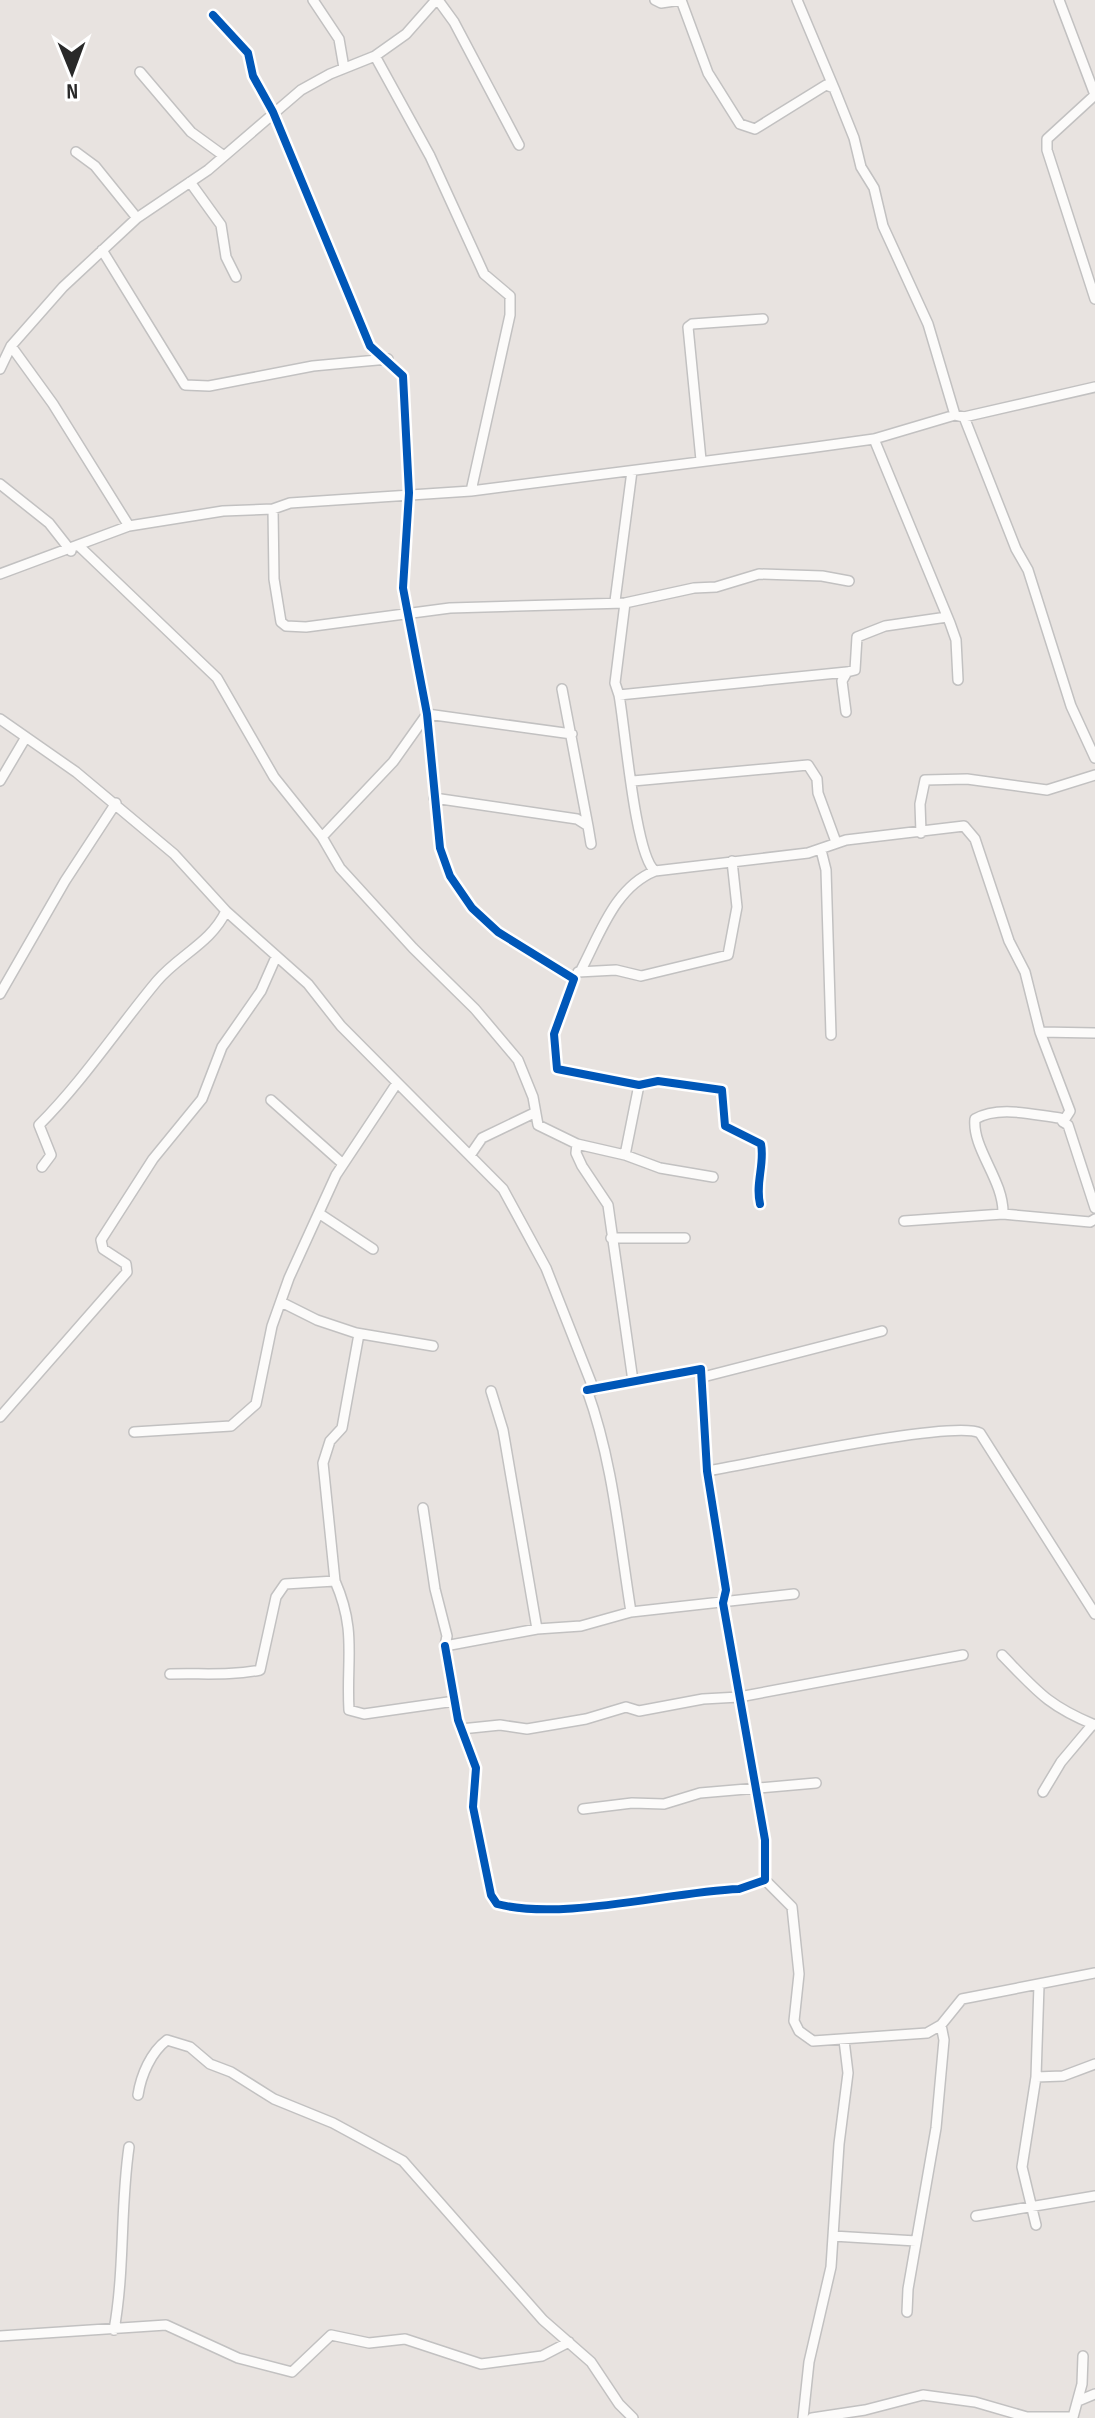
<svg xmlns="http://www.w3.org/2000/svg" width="1095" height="2418" font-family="'Sofia Sans Condensed',sans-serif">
<rect width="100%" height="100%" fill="#e8e3e0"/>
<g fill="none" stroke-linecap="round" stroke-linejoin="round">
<defs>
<path id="minor" d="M 313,0 L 339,39 L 344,68
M 438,0 L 454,22 L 519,145
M 655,0 L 661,3 L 681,0 L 708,73 L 740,124 L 755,129 L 826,85 L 834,88 L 854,138 L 861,167 L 874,188 L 883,226 L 928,324 L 955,415
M 797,0 L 834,88
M 1059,0 L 1095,95
M 213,15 L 248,53 L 253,76 L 273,112 L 370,346 L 403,376 L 409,493 L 403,588 L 427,714 L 440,848 L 450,876 L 472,908 L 498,932 L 574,979 L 554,1034 L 557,1069 L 639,1085 L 658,1081 L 722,1090 L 725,1126 L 761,1144 C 765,1164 755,1183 760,1204
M 375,56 L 430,156 L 484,274 L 510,296 L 510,315 L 471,491
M 140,72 L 191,132 L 224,156
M 1095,95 L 1047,139 L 1047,150 L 1095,299
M 76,152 L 95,166 L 137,218
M 190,182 L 221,225 L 226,257 L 236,277
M 102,250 L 185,385 L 209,386 L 313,366 L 388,359
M 11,346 L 53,404 L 129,526
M 0,369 L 11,346 L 63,287 L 137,218 L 208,170 L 301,90 L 330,74 L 375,56 L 406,34 L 436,0
M 964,417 L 1016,549 L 1028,570 L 1071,706 L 1095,758
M 874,439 L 950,623 L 956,640 L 958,680
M 701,460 L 688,327 L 692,324 L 763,319
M 0,484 L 49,523 L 71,551
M 273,509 L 274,579 L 281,622 L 286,626 L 306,627 L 450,608 L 625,603 L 694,588 L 716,587 L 759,574 L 822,576 L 849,581
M 80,547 L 217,678 L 274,777 L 322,837 L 340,868 L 413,948 L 475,1009 L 518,1060 L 533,1097 L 538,1125 L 577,1144 L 576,1153 L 582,1166 L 608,1205 L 633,1381
M 0,574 L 129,526 L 223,511 L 273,509 L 290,503 L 471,491 L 809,448 L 874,439 L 955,415 L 964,417 L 1095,387
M 615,601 L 632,471
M 625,603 L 615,683 L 619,695 L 847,672 L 855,670 L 857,637 L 885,626 L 947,617
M 562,689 L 588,826
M 619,695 C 625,727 635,856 655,871
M 846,712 L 842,681 L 847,672
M 0,719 L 76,772 L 174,854 L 226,911 L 308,984 L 341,1026 L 503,1189 L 546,1268 L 594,1390 L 589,1390
M 0,781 L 26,737
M 633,781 L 808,765 L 817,779 L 818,793 L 836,842
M 434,798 L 577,819 L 588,826 L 591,844
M 921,833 L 920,804 L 925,780 L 967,779 L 1047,790 L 1095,775
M 322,837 L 393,762 L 427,714 L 572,734
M 821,850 L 826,870 L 831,1035
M 581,970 C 600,934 615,887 655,871 L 808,853 L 846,840 L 964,826 L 975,839 L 1009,941 L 1025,972 L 1040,1032 L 1070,1111 L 1063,1122 L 1060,1118 C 1033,1115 999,1105 975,1119 C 972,1149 1004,1180 1003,1214 L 904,1221
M 578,972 L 616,970 L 641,976 L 728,955 L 737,907 L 732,861
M 0,994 L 65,881 L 116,803
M 1040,1032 L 1095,1033
M 271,1100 L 343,1164
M 1063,1122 L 1068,1125 L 1095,1208
M 577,1144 L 625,1155 L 639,1085
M 471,1154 L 482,1138 L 534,1113
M 625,1155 L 660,1168 L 713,1177
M 42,1167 L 51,1155 L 39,1125 C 83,1081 117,1029 157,981 C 179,955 211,943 226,911
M 320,1214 L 373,1249
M 1003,1214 L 1090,1222 L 1095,1219
M 611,1238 L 685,1238
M 281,1302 L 317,1320 L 356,1333 L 433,1346
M 703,1377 L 882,1331
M 587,1390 C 613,1462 619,1537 631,1612 L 794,1594
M 491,1391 L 503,1430 L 537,1629
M 0,1417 L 127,1272 L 126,1264 L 103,1249 L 101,1240 L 153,1159 L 202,1099 L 222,1047 L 261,991 L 276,957
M 134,1432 L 231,1426 L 256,1404 L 272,1326 L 289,1278 L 336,1175 L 397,1083
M 707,1471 C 750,1464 954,1419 980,1433 L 1095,1614
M 423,1508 L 435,1589 L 447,1636 L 445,1646 L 537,1629 L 581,1626 L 631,1612
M 335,1581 L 323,1463 L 330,1441 L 342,1428 L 359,1334
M 445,1646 L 458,1720 L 476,1768 L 473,1807 L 491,1895 L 497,1904 C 563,1921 668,1892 739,1889 L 765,1880 L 765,1840 L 723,1603 L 726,1590 L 707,1471 L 701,1369 L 587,1390
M 1002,1655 C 1037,1691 1048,1706 1095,1725
M 170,1674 C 201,1673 230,1676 260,1670 L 276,1597 L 285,1584 L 335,1581 C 357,1631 346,1660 349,1710 L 364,1714 L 455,1701
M 461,1729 L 500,1725 L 527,1729 L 586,1719 L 626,1707 L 639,1711 L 703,1699 L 739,1697 L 963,1655
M 1043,1792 L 1061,1762 L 1093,1724
M 583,1809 L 632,1803 L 664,1804 L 700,1793 L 816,1783
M 765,1880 L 792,1907 L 799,1974 L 794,2021 L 799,2031 L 813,2041 L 927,2033 L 941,2025 L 962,1999 L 1095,1973
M 1036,2077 L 1063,2076 L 1095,2064
M 138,2095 C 141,2075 151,2052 167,2040 L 190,2047 L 210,2064 L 231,2072 L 274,2099 L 333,2123 L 403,2161 L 543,2320 L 591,2362 L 619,2404 L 633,2418
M 976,2216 L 1095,2196
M 1036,2225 L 1022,2167 L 1036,2077 L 1039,1985
M 833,2236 L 916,2241
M 907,2312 L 908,2289 L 936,2128 L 944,2040 L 941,2025
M 114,2330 C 125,2269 120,2208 129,2147
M 0,2336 L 166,2325 L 238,2358 L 292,2372 L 331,2335 L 369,2343 L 405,2339 L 481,2364 L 542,2356 L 569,2342
M 1078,2401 L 1095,2394
M 803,2418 L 809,2362 L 831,2267 L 839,2144 L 848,2073 L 844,2040
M 812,2418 L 865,2410 L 923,2395 L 975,2402 L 1027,2417 L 1073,2417 L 1082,2384 L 1083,2356"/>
</defs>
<!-- minor casing -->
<use href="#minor" stroke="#c2c1c1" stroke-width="12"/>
<!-- minor -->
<use href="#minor" stroke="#fcfbfa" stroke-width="9"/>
<defs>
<path id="cycleway" d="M 213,15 L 248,53 L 253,76 L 273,112 L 370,346 L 403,376 L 409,493 L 403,588 L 427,714 L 440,848 L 450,876 L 472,908 L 498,932 L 574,979 L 554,1034 L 557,1069 L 639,1085 L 658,1081 L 722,1090 L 725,1126 L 761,1144 C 765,1164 755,1183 760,1204
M 445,1646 L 458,1720 L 476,1768 L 473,1807 L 491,1895 L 497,1904 C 563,1921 668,1892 739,1889 L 765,1880 L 765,1840 L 723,1603 L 726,1590 L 707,1471 L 701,1369 L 587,1390"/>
</defs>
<!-- cycleway casing -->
<use href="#cycleway" stroke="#fff" stroke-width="13"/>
<!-- cycleway -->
<use href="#cycleway" stroke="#0057b8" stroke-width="8"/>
</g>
<!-- north arrow -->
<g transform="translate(72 72) rotate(179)" stroke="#ffffff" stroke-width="6" paint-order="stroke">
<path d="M0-6L14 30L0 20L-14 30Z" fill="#292929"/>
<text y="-12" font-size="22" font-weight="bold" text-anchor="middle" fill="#292929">N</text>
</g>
</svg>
